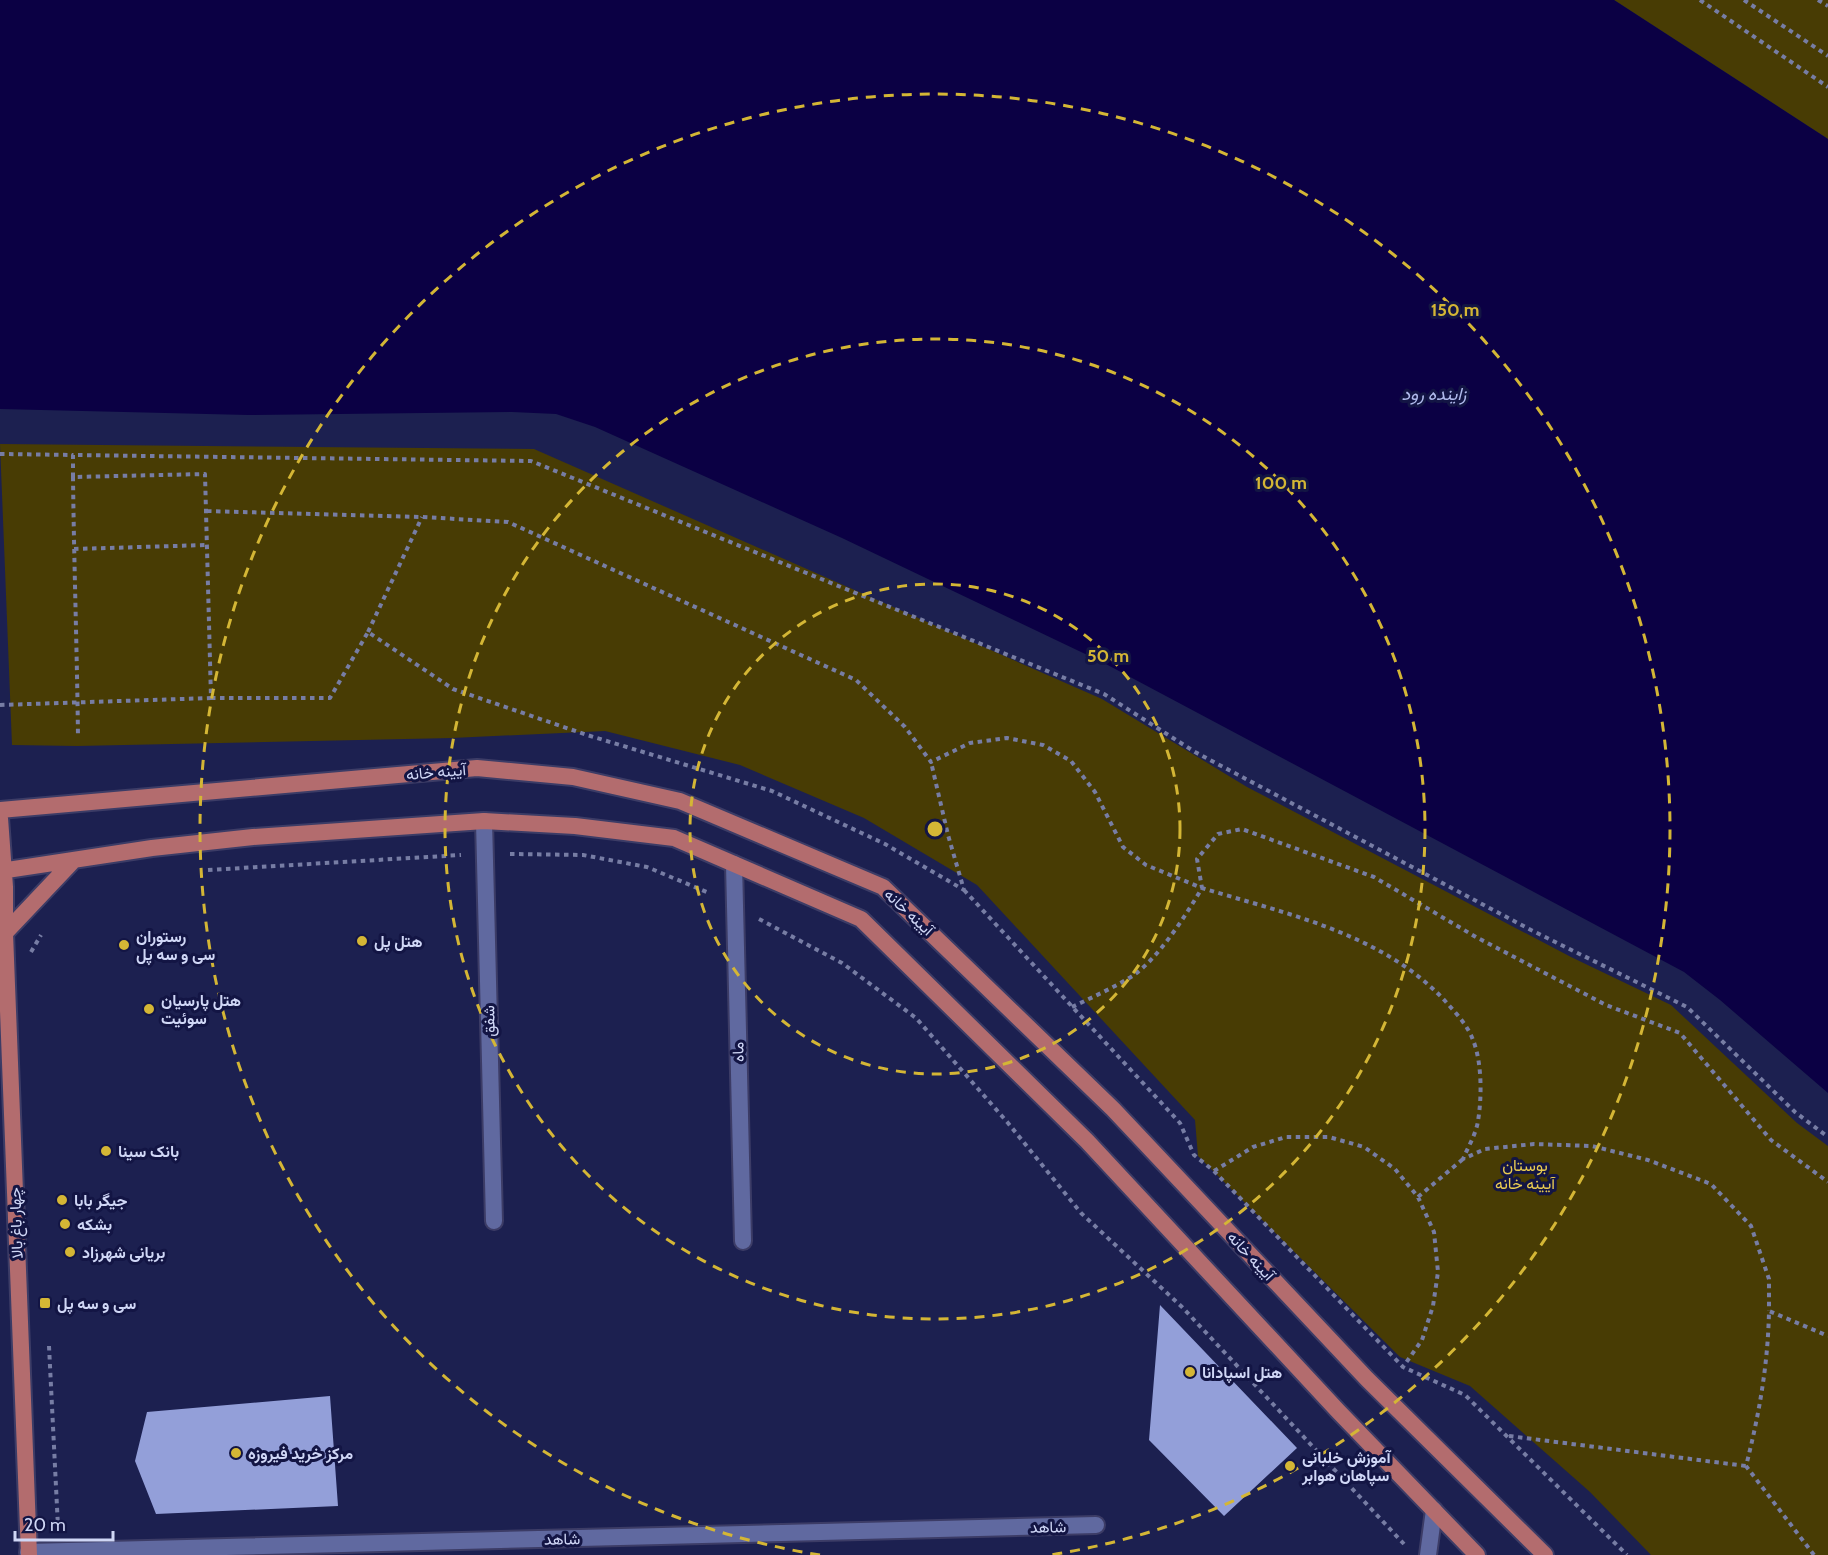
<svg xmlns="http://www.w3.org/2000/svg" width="1828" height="1555" font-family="Cabin,Vazirmatn,sans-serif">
<rect width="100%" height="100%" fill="#1c2050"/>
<!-- green -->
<path fill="#483c04" d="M 1614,0 L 1828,0 L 1828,139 Z
M 0,444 L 534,449 L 1102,699 L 1247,787 L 1571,957 L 1671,1005 L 1797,1123 L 1828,1146 L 1828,1555 L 1651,1555 L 1590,1492 L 1470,1386 L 1400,1357 L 1198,1156 L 1195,1120 L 977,885 L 864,818 L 740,765 L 605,731 L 452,738 L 77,746 L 12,745 Z"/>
<!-- water -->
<path fill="#0b0044" d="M 0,0 L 1614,0 L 1828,139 L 1828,1093 L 1720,1000 L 1684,972 L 1102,662 L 842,538 L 595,427 L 556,414 L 512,412 L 248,415 L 0,409 Z"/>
<!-- building -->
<path fill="#939fd9" d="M 1160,1305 L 1297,1448 L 1224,1516 L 1149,1440 Z
M 330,1396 L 338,1506 L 156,1514 L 135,1461 L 147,1412 Z"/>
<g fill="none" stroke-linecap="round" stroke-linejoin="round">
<defs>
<path id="minor" d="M 484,821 L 494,1221
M 734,864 L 743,1241
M 28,1552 L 1096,1525
M 1428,1555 L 1434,1510"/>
<path id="primary" d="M 0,810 L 477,768 L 573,777 L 680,801 L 883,887 L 1113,1109 L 1367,1379 L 1545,1555
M 0,818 L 5,887 L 5,933 L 29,1555
M 0,871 L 152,848 L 253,837 L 484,821 L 575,826 L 674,838 L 861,919 L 1087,1141 L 1338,1411 L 1477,1555
M 5,933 L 74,860"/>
</defs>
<!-- minor casing -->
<use href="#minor" stroke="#3c3c66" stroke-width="20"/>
<!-- primary casing -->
<use href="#primary" stroke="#3c3c66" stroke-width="20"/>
<!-- path -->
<path stroke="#777da4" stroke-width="4" stroke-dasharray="4.5 4.5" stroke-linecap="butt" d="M 1700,0 L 1828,87
M 1744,0 L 1828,56
M 1818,0 L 1828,6
M 0,454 L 73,455
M 73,477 L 73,455 L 531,461 L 1104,694 L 1195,752 L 1531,930 L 1687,1007 L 1795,1112 L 1828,1137
M 207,511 L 422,517 L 508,522 L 856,680 L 905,727 L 931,762 L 970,743 L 1007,738 L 1043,745 L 1071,761 L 1095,792 L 1123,847 L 1146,865 L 1202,888 L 1197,859 L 1218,834 L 1242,829 L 1374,877 L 1476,937 L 1606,1005 L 1680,1033 L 1771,1140 L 1828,1182
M 74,549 L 207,545
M 368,632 L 422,517
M 211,698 L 330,698 L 368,632 L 453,689 L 587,735 L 772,791 L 885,844 L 964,890 L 948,835 L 931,762
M 0,705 L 211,698 L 205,474 L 73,477 C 74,564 77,650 78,737
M 510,854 L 583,855 L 647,867 L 709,893
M 208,870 L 461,855
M 964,890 L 1180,1123 L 1194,1155 L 1214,1171 L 1403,1367 L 1465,1395 L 1627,1555
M 759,919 L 842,963 L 916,1018 L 1008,1123 L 1081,1213 L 1182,1307 L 1404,1544
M 31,952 L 41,935
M 1072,1007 C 1093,997 1115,987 1134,975 C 1160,956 1186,915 1202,888 C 1287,914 1384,934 1446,1002 C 1456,1013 1468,1026 1473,1040 C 1482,1062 1482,1097 1478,1121 C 1476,1134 1468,1147 1463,1159 L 1485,1149 L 1534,1144 L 1592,1146 L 1648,1160 L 1711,1184 L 1751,1226 L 1769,1279 L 1769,1311
M 1214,1171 L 1253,1147 L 1286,1137 L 1329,1137 L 1364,1147 L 1395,1169 L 1418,1197 L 1434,1232 L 1438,1272 L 1433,1306 L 1422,1340 L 1403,1367
M 1418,1197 L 1463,1159
M 49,1346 L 58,1527
M 1509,1436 L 1746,1466
M 1814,1555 L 1746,1466 C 1759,1415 1768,1365 1769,1311 L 1828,1336"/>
<!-- minor -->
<use href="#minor" stroke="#6069a0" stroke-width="16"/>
<!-- primary -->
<use href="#primary" stroke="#b36c6e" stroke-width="16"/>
</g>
<!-- distance rings -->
<g fill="none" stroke="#d4b635" stroke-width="3" stroke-dasharray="10 8">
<circle cx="935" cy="829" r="245"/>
<circle cx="935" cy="829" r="490"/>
<path d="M820 1555A735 735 0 1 1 1050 1555"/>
</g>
<!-- markers -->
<g fill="#d4b635" stroke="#131544" stroke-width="2">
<circle cx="362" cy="941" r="6"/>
<circle cx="124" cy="945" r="6"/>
<circle cx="149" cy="1009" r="6"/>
<circle cx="106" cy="1151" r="6"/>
<circle cx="62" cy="1200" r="6"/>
<circle cx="65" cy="1224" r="6"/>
<circle cx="70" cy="1252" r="6"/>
<rect x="39" y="1297" width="12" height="12" rx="3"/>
<circle cx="1190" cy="1372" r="6"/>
<circle cx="236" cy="1453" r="6"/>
<circle cx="1290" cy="1466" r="6"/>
</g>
<g text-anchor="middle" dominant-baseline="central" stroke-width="6" stroke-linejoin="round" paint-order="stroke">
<!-- street labels -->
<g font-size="16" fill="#d0d7f6" stroke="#131544">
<text transform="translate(436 772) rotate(-5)">آیینه خانه</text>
<text transform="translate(909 912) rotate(43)">آیینه خانه</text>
<text transform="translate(489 1021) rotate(-91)">شفق</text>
<text transform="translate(738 1052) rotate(-91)">ماه</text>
<text transform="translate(16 1223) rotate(-92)">چهار باغ بالا</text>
<text transform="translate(1251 1256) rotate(47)">آیینه خانه</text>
<text transform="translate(1048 1527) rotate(-1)">شاهد</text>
<text transform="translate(562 1539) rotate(-1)">شاهد</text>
</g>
<!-- poi labels -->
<g font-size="16" font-weight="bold" fill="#d0d7f6" stroke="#131544" text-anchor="start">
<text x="136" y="936">رستوران<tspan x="136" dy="18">سی و سه پل</tspan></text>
<text x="374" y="941">هتل پل</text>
<text x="161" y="1000">هتل پارسیان<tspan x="161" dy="18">سوئیت</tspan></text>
<text x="118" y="1151">بانک سینا</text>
<text x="74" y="1200">جیگر بابا</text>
<text x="77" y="1224">بشکه</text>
<text x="82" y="1252">بریانی شهرزاد</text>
<text x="57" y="1303">سی و سه پل</text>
<text x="1202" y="1372">هتل اسپادانا</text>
<text x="248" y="1453">مرکز خرید فیروزه</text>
<text x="1302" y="1457">آموزش خلبانی<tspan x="1302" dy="18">سپاهان هوابر</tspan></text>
</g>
<!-- park labels -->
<g font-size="16" fill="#eacc51" stroke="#131544">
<text x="1525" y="1165">بوستان<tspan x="1525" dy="18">آیینه خانه</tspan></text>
</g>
<!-- water labels -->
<g font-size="18" font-style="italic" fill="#b1bbed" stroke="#131544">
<text x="1434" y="394">زاینده رود</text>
</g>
</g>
<circle cx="935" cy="829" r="9" fill="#d4b635" stroke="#131544" stroke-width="3"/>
<g font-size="18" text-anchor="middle" font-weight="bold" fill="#d4b635" stroke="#131544" stroke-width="6" stroke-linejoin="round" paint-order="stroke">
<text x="1455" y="316">150 m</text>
<text x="1281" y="489">100 m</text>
<text x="1108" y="662">50 m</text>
</g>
<!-- scale -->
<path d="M15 1531v9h98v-9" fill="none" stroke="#d0d7f6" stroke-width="3"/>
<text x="24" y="1531" font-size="18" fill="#d0d7f6" stroke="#131544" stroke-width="4.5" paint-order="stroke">20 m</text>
</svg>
